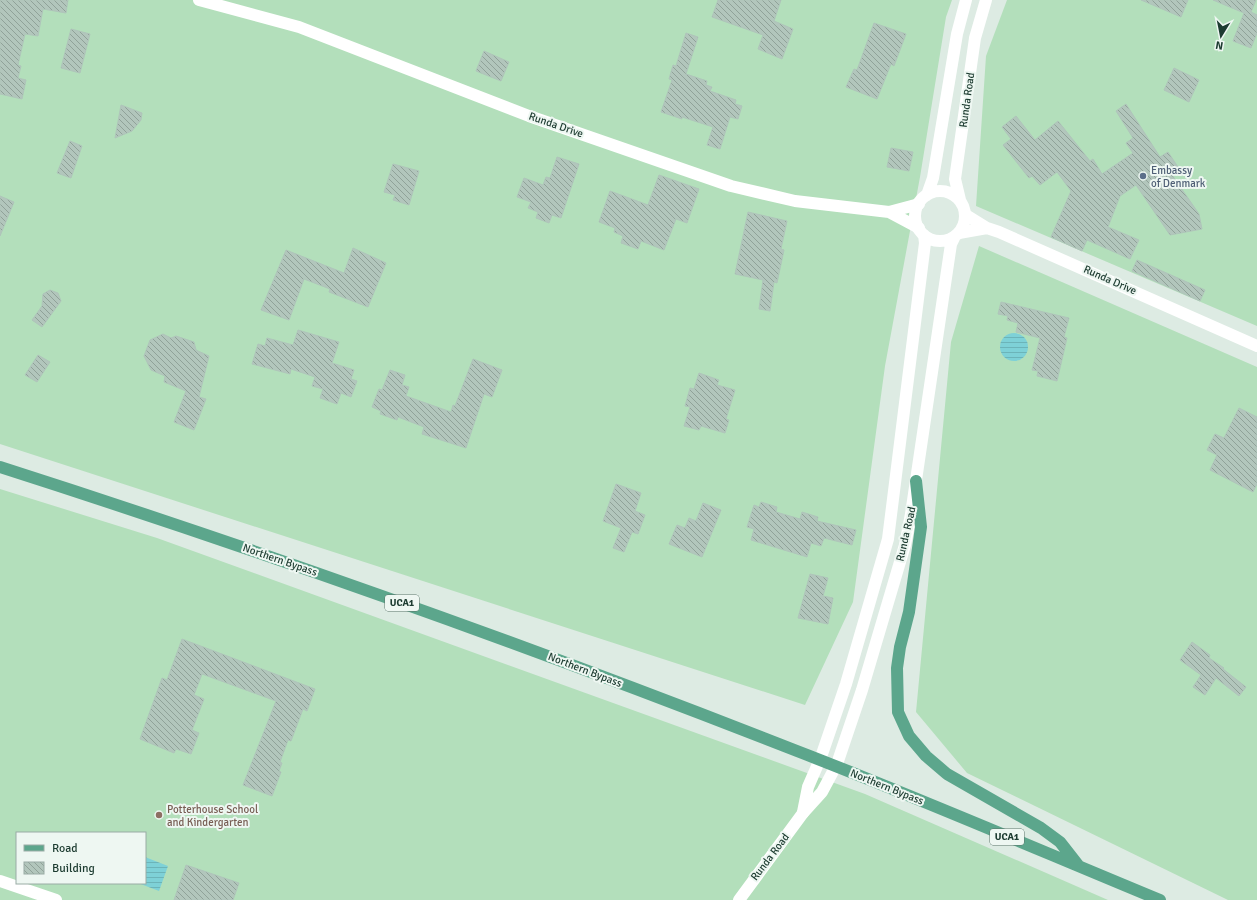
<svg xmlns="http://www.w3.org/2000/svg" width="1257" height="900" font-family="Signika,sans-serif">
<defs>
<pattern id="water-rules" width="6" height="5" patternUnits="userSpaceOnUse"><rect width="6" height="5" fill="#7ed1d7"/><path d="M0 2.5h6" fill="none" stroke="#6cb4b9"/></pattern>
<pattern id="building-back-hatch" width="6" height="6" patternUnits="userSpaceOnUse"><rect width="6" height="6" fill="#b2c6bc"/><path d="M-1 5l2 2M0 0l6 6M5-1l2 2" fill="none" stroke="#90a299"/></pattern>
</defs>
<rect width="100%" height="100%" fill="#ddebe3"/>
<!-- garden -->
<path fill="#b3dfbb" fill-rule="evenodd" d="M 0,0 L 952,0 L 946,17 L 920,177 L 885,366 L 853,602 L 805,705 L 0,444 Z
M 1007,0 L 1257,0 L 1257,326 L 976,206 L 986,56 Z
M 979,246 L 1257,367 L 1257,900 L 1228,900 L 967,773 L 916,712 L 951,342 Z
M 0,489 L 157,538 L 865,794 L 1108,900 L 0,900 ZM 17,833 L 145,833 L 145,883 L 17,883 Z"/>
<!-- water -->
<path fill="url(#water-rules)" d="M1000 347a14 14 0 1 1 28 0a14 14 0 1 1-28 0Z
M 145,857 L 168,866 L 159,891 L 138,883 L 145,883 Z"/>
<!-- building -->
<path fill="url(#building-back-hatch)" stroke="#afc5ba" d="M 0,0 L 68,0 L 66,13 L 43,9 L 38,36 L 25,34 L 18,65 L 21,66 L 18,78 L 26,80 L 22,99 L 0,94 Z
M 718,0 L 781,0 L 774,21 L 793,29 L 782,59 L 758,49 L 763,35 L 712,17 Z
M 1141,0 L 1188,0 L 1181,17 Z
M 1213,0 L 1256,0 L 1251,12 L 1257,15 L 1257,33 L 1251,48 L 1233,41 L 1244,13 Z
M 874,23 L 906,34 L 894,66 L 891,64 L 877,99 L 846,87 L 854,69 L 857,70 Z
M 71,29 L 90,34 L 80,73 L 61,68 Z
M 686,33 L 698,37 L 686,74 L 707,81 L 706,85 L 712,87 L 710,91 L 736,100 L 735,104 L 742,106 L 738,119 L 730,117 L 720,149 L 707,145 L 713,127 L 682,117 L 682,119 L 661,112 L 672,80 L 669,79 L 673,65 L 676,66 Z
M 484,51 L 509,62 L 501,81 L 476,71 Z
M 1174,68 L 1199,80 L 1189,102 L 1164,90 Z
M 1126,104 L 1160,157 L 1168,152 L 1178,167 L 1170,172 L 1199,214 L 1202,229 L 1170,235 L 1136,185 L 1120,196 L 1108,227 L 1139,240 L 1130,259 L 1087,240 L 1082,251 L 1051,237 L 1071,191 L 1057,172 L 1040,185 L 1032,176 L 1029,178 L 1003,145 L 1011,139 L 1002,127 L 1016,116 L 1035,140 L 1058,121 L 1090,161 L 1093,159 L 1102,174 L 1133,153 L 1126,143 L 1133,138 L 1116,111 Z
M 121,105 L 142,113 L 141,120 L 132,131 L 115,138 Z
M 70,141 L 82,146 L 71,178 L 57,173 Z
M 891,148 L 913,152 L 909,171 L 887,167 Z
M 557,157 L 579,164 L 561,218 L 552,215 L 549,223 L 536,218 L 538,212 L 528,208 L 531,202 L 517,197 L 524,178 L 543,185 L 546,177 L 550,178 Z
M 393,164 L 419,171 L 409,205 L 393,200 L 395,195 L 384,192 Z
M 659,175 L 699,189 L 687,223 L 676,219 L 664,250 L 641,241 L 638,249 L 621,243 L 623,236 L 614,232 L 615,228 L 599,222 L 610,191 L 648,205 Z
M 0,196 L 14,202 L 0,236 Z
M 748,212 L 787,221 L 781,249 L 784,250 L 777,283 L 774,282 L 770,311 L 759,309 L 763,280 L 735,274 Z
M 353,248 L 386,263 L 368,307 L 329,292 L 330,289 L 304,279 L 289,320 L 261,310 L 286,250 L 344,273 Z
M 1137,260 L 1205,290 L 1200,301 L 1132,271 Z
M 50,290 L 58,293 L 61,301 L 42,327 L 32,320 L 42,306 L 43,294 Z
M 1001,302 L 1069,318 L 1064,337 L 1067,338 L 1057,381 L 1037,376 L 1038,371 L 1032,370 L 1040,338 L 1016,332 L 1018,323 L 1007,320 L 1008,316 L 998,314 Z
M 298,330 L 339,342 L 332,363 L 354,370 L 351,379 L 357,381 L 351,397 L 341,393 L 337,404 L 320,398 L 323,389 L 312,386 L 315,377 L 291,369 L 290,374 L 252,364 L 258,344 L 265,346 L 267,338 L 293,345 Z
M 163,334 L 171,338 L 176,336 L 194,342 L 196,350 L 209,356 L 199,397 L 206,399 L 194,430 L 174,422 L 186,391 L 164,382 L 165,376 L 151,370 L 144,356 L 150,340 Z
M 38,355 L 50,362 L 37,382 L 25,375 Z
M 473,359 L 502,370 L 492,397 L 484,394 L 466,448 L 422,434 L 424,427 L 398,417 L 397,420 L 380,414 L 381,411 L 372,407 L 379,389 L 382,390 L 390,370 L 405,375 L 402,385 L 409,387 L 406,396 L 451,412 L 453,405 L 455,406 Z
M 699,373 L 719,380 L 717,385 L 735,390 L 726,419 L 729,420 L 725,433 L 701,426 L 699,430 L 684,426 L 690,407 L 685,406 L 690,388 L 694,389 Z
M 1239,408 L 1257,417 L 1257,484 L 1253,492 L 1210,470 L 1217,455 L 1207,450 L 1215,434 L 1224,438 Z
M 616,484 L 641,493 L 635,511 L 645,515 L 638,534 L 632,532 L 624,552 L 613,548 L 621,528 L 603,521 Z
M 761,502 L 777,507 L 776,512 L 800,519 L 802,512 L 818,517 L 817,521 L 856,530 L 852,545 L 824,538 L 821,546 L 811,543 L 807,557 L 751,540 L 754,529 L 747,527 L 754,505 L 759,507 Z
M 703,503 L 721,510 L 702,557 L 669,544 L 677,525 L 685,528 L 689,518 L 696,521 Z
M 810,574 L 828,578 L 823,596 L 833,598 L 828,624 L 798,618 Z
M 182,639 L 315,689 L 307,711 L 303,709 L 291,741 L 288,740 L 280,762 L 282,763 L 279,771 L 281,772 L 272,796 L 243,785 L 276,701 L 202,674 L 194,695 L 204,699 L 192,730 L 199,733 L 191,754 L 176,749 L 174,753 L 140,739 L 162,678 L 167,680 Z
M 1192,642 L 1210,655 L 1209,658 L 1224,668 L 1223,669 L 1246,687 L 1239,696 L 1216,678 L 1205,695 L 1193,687 L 1201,675 L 1180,660 Z
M 186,865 L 239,883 L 233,900 L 174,900 Z"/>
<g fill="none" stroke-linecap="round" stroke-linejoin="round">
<!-- minor -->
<path stroke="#fff" stroke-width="12" d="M 199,0 L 299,27 L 529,116 L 731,186 L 795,201 L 889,212 L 919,228
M 889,212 L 919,204
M 966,215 L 987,228
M 959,233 L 987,228 L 999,232 L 1257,346
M 0,881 L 56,900
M 739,900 L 803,813"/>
<!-- tertiary -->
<path stroke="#fff" stroke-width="12" d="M915 216a25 25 0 1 1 50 0a25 25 0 1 1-50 0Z
M 927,195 L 933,178 L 957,34 L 966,0
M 960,200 L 955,179 L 975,38 L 986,0
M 803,812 L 808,787 L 821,757 L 846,684 L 888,539 L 925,243 L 924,235
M 803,813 L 822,792 L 837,764 L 862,690 L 905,545 L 911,514 L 951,244 L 954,238"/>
<!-- primary -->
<path stroke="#5ca68c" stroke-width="12" d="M 0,467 C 269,553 534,648 797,751 C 919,798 1039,850 1160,900
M 916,481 L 921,527 L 909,612 L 900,647 L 897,668 L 898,712 L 909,736 L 926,756 L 947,774 L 1041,828 L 1060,842 L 1078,865"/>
</g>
<!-- markers -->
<circle fill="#5c6f8a" stroke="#eef7f2" stroke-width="1.5" cx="1143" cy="176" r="4"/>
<circle fill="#8d6e63" stroke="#eef7f2" stroke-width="1.5" cx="159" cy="815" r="4"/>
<g text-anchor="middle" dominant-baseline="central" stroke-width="4" stroke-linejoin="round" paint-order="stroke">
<!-- shield labels -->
<g fill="#eef7f2" stroke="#5c746b" stroke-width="1">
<rect x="385" y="595" width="34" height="16" rx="3"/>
<rect x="990" y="829" width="34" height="16" rx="3"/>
</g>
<g font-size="10" font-weight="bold" fill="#1d3c31">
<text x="402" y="603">UCA1</text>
<text x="1007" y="837">UCA1</text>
</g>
<!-- street labels -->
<g font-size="11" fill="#1d3c31" stroke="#eef7f2">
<text transform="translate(967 100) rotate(-82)">Runda Road</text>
<text transform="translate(556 125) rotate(19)">Runda Drive</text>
<text transform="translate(1110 280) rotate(24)">Runda Drive</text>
<text transform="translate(906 534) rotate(-77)">Runda Road</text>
<text transform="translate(280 560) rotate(19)">Northern Bypass</text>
<text transform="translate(585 670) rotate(21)">Northern Bypass</text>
<text transform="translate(887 787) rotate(22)">Northern Bypass</text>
<text transform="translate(770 857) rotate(-53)">Runda Road</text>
</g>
<!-- service labels -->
<g font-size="11" fill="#4e5e75" stroke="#eef7f2" text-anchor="start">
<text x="1151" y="170">Embassy<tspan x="1151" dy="13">of Denmark</tspan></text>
</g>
<!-- education labels -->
<g font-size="11" fill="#785e54" stroke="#eef7f2" text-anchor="start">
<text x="167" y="809">Potterhouse School<tspan x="167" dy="13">and Kindergarten</tspan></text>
</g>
</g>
<!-- legend -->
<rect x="16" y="832" width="130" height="52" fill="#eef7f2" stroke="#9aaca5"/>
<rect x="24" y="845" width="20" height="6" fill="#5ca68c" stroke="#9aaca5"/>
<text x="52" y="852" font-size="12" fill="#1d3c31">Road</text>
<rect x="24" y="862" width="20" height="12" fill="url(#building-back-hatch)" stroke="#9aaca5"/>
<text x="52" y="872" font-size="12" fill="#1d3c31">Building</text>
<!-- north arrow -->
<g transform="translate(1221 36) rotate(190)" stroke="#eef7f2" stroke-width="3" paint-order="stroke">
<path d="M0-3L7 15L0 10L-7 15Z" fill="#1d3c31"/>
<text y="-6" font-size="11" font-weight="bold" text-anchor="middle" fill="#1d3c31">N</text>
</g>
</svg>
